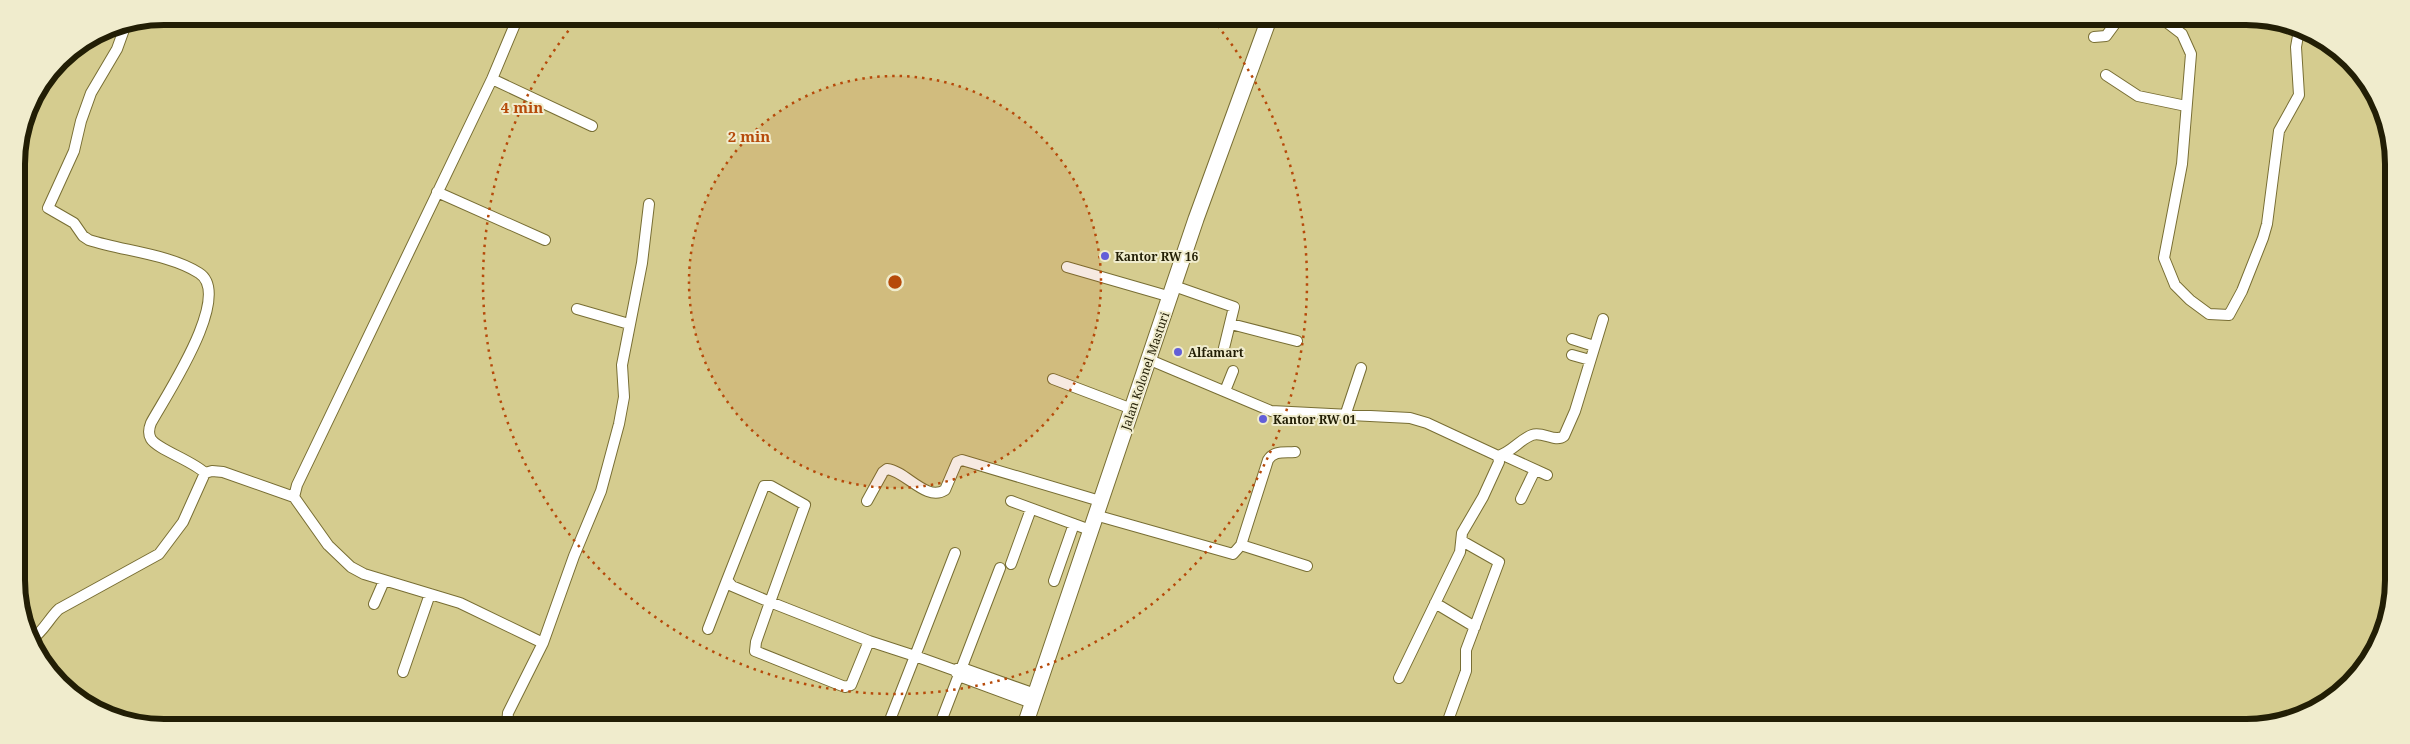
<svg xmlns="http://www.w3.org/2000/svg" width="2410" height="744" font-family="'Noto Serif',serif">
<rect width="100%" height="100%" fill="#d5cc8f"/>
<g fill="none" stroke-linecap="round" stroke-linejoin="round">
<defs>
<path id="minor" d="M 2165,21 L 2182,34 L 2191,54 L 2182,164 L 2164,258 L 2175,285 L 2190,300 L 2209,314 L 2229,315 L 2242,291 L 2263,238 L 2267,224 L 2279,131 L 2299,95 L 2296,47 L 2299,30
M 126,24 L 117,49 L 91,93 L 81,121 L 74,151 L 48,208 L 74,223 L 83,236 L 89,240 C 123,251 169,254 199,273 C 234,295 165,397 151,423 C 149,428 148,434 151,439 C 157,449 193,461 205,473
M 2094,37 L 2106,36 L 2117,21
M 2106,75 L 2138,96 L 2186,106
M 492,79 L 592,126
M 437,192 L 545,240
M 1067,267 L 1171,297
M 1174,286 L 1234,307 L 1224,348
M 577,309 L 629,324
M 1231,324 L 1297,341
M 1572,339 L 1594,346
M 1572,355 L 1590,360
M 1150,360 L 1271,411 L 1410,418 L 1427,423 L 1498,456 C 1512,452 1519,440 1532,435 C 1543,431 1555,443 1564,436 L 1575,411 L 1603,319
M 1053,379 L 1132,409
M 1225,391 L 1233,371
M 1345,416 L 1361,368
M 1503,455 L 1547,475
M 1521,499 L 1535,470
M 867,501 L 883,472 L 887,469 C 906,471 926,502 945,490 L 957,462 L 962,460 L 1100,501
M 1011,501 L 1090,530
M 1095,515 L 1233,554 L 1241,545 L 1268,460 C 1274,450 1285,453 1295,452
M 1241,545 L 1307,566
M 955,553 L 915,656 L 954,670 L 959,676 L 1032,703
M 1011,564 L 1031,509
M 1054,581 L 1074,524
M 1435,603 L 1475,627
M 374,604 L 384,581
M 708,629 L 727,580
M 33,638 C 43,632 50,617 59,609 L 159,554 L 183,522 L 205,473 L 212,471 L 223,472 L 294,497
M 869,641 L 770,602 L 805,505 L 771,486 L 764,486 L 727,580 L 732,586 L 770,602 L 756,642 L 755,651 L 845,687 L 851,685 L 869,641 L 915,656 L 890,720
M 543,643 L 574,556 L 601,491 L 619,424 L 624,397 L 622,365 L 642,263 L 649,204
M 957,669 L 962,668 L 1035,694
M 403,672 L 430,594
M 1399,678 L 1460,552 L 1462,533 L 1483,497 L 1499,462 L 1498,456
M 507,724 L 508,713 L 543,643 L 460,603 L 364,574 L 351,567 L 328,545 L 294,497 L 297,485 L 492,79 L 518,17
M 940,724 L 1000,568
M 1446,726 L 1466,671 L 1466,650 L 1499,562 L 1462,541"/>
<path id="primary" d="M 1025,725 L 1196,219 L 1269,19"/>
</defs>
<!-- minor casing -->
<use href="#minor" stroke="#786e34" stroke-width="12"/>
<!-- primary casing -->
<use href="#primary" stroke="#786e34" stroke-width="17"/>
<!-- minor -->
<use href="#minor" stroke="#fff" stroke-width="10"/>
<!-- primary -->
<use href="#primary" stroke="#fff" stroke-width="15"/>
</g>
<!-- distance rings -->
<circle cx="895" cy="282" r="206" fill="#b64a0a" fill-opacity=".12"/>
<g fill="none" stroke="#b64a0a" stroke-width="2.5" stroke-dasharray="2.5 5">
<circle cx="895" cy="282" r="206"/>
<path d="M1213 20A412 412 0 1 1 577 20"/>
</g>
<!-- markers -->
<g fill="#635fd8" stroke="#f0eccd" stroke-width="2">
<circle cx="1105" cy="256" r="5"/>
<circle cx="1178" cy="352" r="5"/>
<circle cx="1263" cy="419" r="5"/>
</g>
<g text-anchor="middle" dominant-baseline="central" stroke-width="4" stroke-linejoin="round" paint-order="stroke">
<!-- poi labels -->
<g font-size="12" font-weight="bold" fill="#221e05" stroke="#f0eccd" text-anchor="start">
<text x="1115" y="256">Kantor RW 16</text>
<text x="1188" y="352">Alfamart</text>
<text x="1273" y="419">Kantor RW 01</text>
</g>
<!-- street labels -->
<g font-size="12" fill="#221e05" stroke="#f0eccd">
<text transform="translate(1145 371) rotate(-71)">Jalan Kolonel Masturi</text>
</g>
</g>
<!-- crop -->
<path d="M0 0H2410V744H0ZM164 25H2246A139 139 0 0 1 2385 164V580A139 139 0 0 1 2246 719H164A139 139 0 0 1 25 580V164A139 139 0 0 1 164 25Z" fill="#f0eccd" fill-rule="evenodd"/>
<path fill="none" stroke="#221e05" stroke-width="6" d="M164 25H2246A139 139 0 0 1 2385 164V580A139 139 0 0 1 2246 719H164A139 139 0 0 1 25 580V164A139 139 0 0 1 164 25Z"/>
<circle cx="895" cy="282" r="8" fill="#b64a0a" stroke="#f0eccd" stroke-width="2.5"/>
<g font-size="15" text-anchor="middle" font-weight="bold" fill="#b64a0a" stroke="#f0eccd" stroke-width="4" stroke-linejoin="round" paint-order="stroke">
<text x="522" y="113">4 min</text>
<text x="749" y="142">2 min</text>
</g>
</svg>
